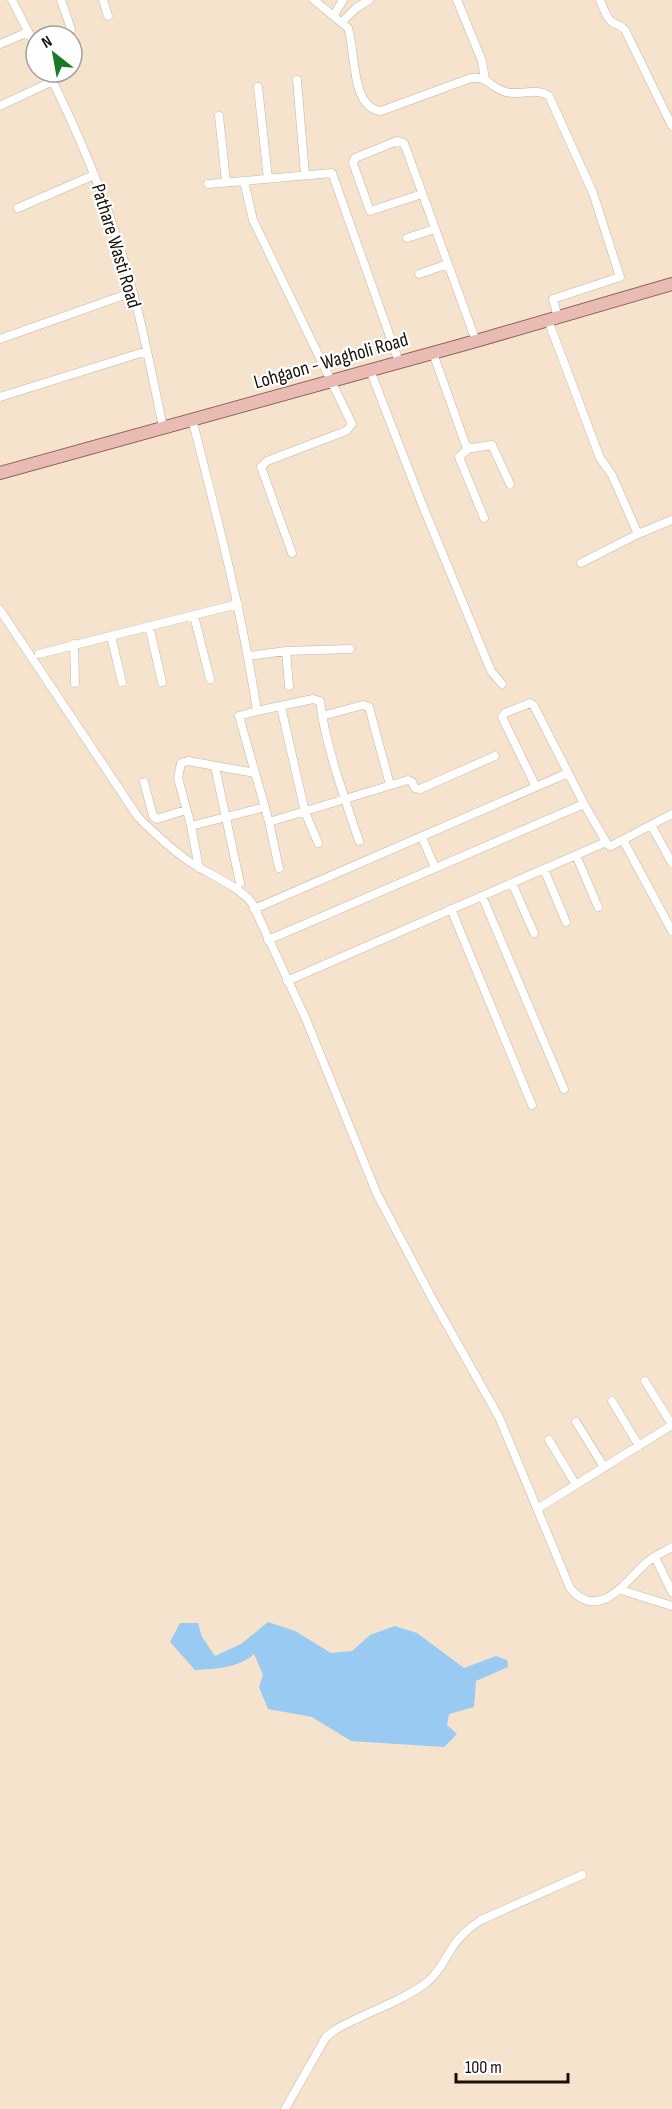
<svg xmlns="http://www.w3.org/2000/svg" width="672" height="2109" font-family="'Sofia Sans Condensed',sans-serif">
<rect width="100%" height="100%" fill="#f5e3ce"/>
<!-- water -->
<path fill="#98caf2" d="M 268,1622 L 295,1631 L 331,1653 L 352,1651 L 370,1635 L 395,1626 L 417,1633 L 464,1668 L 496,1656 L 507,1660 L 508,1667 L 476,1681 L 474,1707 L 449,1714 L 447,1725 L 457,1734 L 444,1747 L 351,1741 L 312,1717 L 268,1709 L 259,1687 L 263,1675 L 254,1654 C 239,1668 214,1669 195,1670 L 170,1642 L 180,1623 L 198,1623 L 202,1637 L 215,1656 L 241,1644 Z"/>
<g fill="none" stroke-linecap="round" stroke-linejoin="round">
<defs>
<path id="minor" d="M 12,0 L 36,47
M 61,0 L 71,29
M 103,0 L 108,16
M 314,0 L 348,28 C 356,50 350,108 381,111 L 471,78 C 489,76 490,88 506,92 C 520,96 536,87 549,96 L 593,193 L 620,277 L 553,299 L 558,318
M 457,0 L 482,61 L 485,79
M 600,0 C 603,7 606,18 612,22 C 617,25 621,25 625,30 L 672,126
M 334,15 L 343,0
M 342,22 L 356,8 L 369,0
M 0,44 L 28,32
M 48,72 C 82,140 111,211 131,285 C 144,331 153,380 163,427
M 297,80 L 305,175
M 258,87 L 268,179
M 0,106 L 53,81
M 219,116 L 226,182
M 208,184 L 244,181
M 422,194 L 370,211 L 353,163 L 355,158 L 397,141 L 404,143 C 428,209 452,275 476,341
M 18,208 L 94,175
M 407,238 L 435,229
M 419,274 L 448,264
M 548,320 L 600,458 L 612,475 L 638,534 L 672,520
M 0,339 L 133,292
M 433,353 L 466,446 L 472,448 L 492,445 L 510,484
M 370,370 L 422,504 L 491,671 L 502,684
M 0,397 L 147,351
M 192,419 C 217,516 242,612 257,711 L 239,716 L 269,822 L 408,780 L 412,782 L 415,788 L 420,789 L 495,756
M 469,448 L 459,457 L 484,518
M 292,553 L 261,467 L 267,461 L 346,431 L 352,424 L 253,220 L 244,181 L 332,173 L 399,362
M 581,563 L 638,534
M 0,610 L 138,817 C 154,833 171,849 190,862 C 210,875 237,885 252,903 L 305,1017 L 377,1194 L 434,1302 L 499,1417 L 570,1588 C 599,1623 626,1581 647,1562 C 654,1556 664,1552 672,1547
M 194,616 L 210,679
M 149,626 L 162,682
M 111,636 L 122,682
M 74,644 L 75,683
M 286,651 L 289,686
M 39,654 L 238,604
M 248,656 L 286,651 L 350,649
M 281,707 L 305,812 L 318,843
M 257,711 L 313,699 L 320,701 C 325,745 345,799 359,841
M 322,716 L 363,705 L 369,707 L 390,785
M 215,767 L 240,883
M 144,782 L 153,816 L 157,819 L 186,810
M 536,787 L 502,717 L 505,713 L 530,703 L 534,706 L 584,804 L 608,845 L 611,846 L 672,814
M 269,822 L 279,868
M 651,825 L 672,863
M 191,826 L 265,807
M 422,837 L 435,868
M 623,840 L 672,931
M 576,855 L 598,907
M 199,868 L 191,826 L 178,778 L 181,763 L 188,761 L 255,773
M 544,869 L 566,922
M 512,883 L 534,933
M 482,896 L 564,1089
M 254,909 L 568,773
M 451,909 L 532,1105
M 268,940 L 584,804
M 287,981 L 606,842
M 645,1381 L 672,1425
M 612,1401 L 639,1446
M 576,1422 L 604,1467
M 549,1440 L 576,1485
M 537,1509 L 672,1425
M 655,1557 L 672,1592
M 621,1590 L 672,1606
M 285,2109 L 326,2037 L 335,2030 C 364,2013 399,2003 426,1983 C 440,1972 444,1959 454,1945 C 461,1935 470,1927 481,1920 L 582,1875"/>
<path id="primary" d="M 0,473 L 476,341 L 672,284"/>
</defs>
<!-- minor casing -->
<use href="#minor" stroke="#c7b5a2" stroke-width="9"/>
<!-- primary casing -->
<use href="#primary" stroke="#966259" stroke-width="14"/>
<!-- minor -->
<use href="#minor" stroke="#fff" stroke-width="8"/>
<!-- primary -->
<use href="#primary" stroke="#e9bbb5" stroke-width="12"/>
</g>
<g text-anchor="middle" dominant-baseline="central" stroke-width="4.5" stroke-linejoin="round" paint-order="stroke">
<!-- street labels -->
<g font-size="20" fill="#18120b" stroke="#fff">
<text transform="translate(116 246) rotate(73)">Pathare Wasti Road</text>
<text transform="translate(331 361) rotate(-16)">Lohgaon - Wagholi Road</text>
</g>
</g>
<!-- north arrow -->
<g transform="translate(54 54) rotate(329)"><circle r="28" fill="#ffffff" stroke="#a3a09d" stroke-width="1.5"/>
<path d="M0-4.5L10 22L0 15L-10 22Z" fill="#1a7828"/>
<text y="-9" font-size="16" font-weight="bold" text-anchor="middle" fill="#18120b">N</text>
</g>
<!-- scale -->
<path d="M456 2073v9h112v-9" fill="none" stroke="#18120b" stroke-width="3"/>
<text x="465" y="2073" font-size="18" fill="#18120b" stroke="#ffffff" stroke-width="4.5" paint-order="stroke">100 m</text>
</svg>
